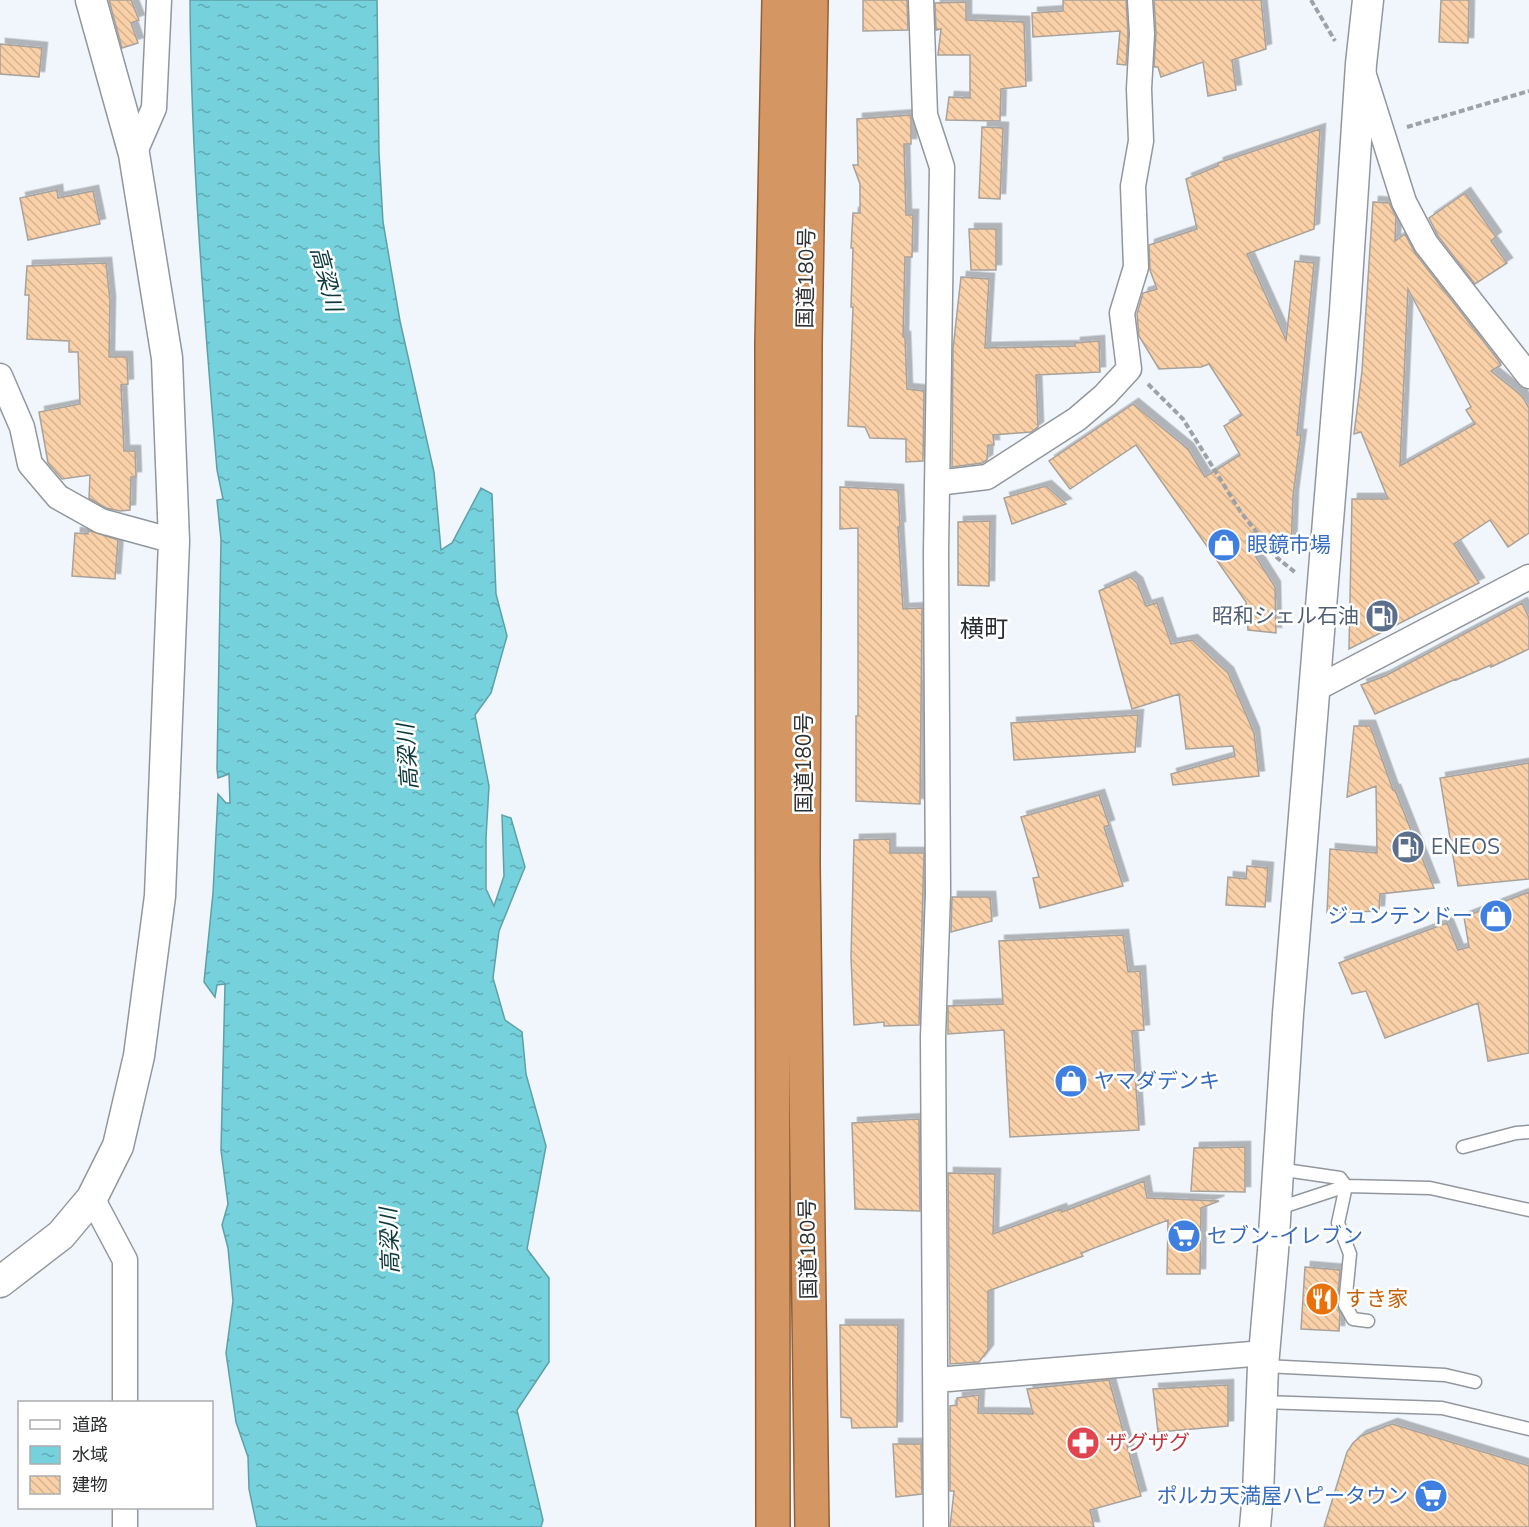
<svg xmlns="http://www.w3.org/2000/svg" width="1529" height="1527" font-family="'Nunito Sans','Noto Sans JP',sans-serif">
<defs>
<pattern id="water-ripples" width="26" height="14" patternUnits="userSpaceOnUse" patternTransform="scale(1.5)"><rect width="26" height="14" fill="#75d1db"/><path d="M2 4q2-2 4 0t4 0M15 11q2-2 4 0t4 0" fill="none" stroke="#60aab2"/></pattern>
<pattern id="building-back-hatch" width="6" height="6" patternUnits="userSpaceOnUse" patternTransform="scale(1.5)"><rect width="6" height="6" fill="#f9d0a7"/><path d="M-1 5l2 2M0 0l6 6M5-1l2 2" fill="none" stroke="#d6b390"/></pattern>
<filter id="shadow"><feDropShadow dx="5.5" dy="-5.5" stdDeviation="0" flood-color="#0004"/></filter>
</defs>
<rect width="100%" height="100%" fill="#f0f6fc"/>
<!-- water -->
<path fill="url(#water-ripples)" stroke="#5fa0a8" stroke-width="1.5" d="M 190,0 L 377,0 L 379,153 L 383,222 L 400,321 L 434,472 L 441,550 L 452,543 L 481,488 L 492,494 L 496,594 L 507,636 L 491,693 L 475,715 L 489,786 L 486,838 L 486,889 L 494,906 L 504,876 L 502,815 L 511,818 L 525,867 L 499,931 L 493,978 L 505,1020 L 522,1032 L 526,1074 L 546,1146 L 527,1249 L 549,1278 L 549,1362 L 517,1410 L 543,1520 L 541,1527 L 257,1527 L 249,1489 L 248,1457 L 236,1422 L 226,1353 L 233,1301 L 228,1248 L 222,1225 L 228,1204 L 221,1150 L 225,984 L 217,985 L 215,997 L 204,982 L 213,893 L 218,794 L 226,803 L 230,803 L 229,774 L 218,778 L 217,769 L 221,540 L 217,500 L 223,499 L 217,470 C 204,314 191,157 190,0 Z"/>
<!-- building -->
<path fill="url(#building-back-hatch)" stroke="#a8a29d" stroke-width="1.5" fill-rule="evenodd" filter="url(#shadow)" d="M 109,0 L 131,0 L 139,20 L 131,23 L 138,43 L 122,48 Z
M 863,0 L 907,0 L 908,30 L 863,31 Z
M 1063,0 L 1126,0 L 1128,34 L 1126,65 L 1117,64 L 1120,31 L 1033,37 L 1032,13 L 1063,11 Z
M 1154,0 L 1261,0 L 1266,49 L 1232,60 L 1236,90 L 1208,96 L 1203,62 L 1161,77 L 1158,67 L 1154,67 L 1156,33 Z
M 1441,0 L 1469,0 L 1468,43 L 1439,42 Z
M 966,2 L 966,20 L 1024,22 L 1026,86 L 1001,89 L 1000,121 L 946,120 L 949,97 L 970,98 L 970,55 L 938,55 L 941,29 L 936,30 L 935,3 Z
M 0,44 L 42,48 L 39,77 L 0,74 Z
M 911,115 L 911,144 L 904,144 L 906,215 L 913,215 L 912,257 L 905,257 L 903,337 L 905,337 L 907,389 L 924,391 L 923,461 L 906,462 L 906,439 L 870,438 L 865,427 L 848,426 L 853,307 L 851,307 L 853,248 L 851,248 L 853,213 L 860,213 L 860,184 L 853,165 L 858,165 L 857,119 Z
M 982,127 L 1003,128 L 1000,199 L 979,198 Z
M 1320,129 L 1314,229 L 1247,254 L 1286,340 L 1295,261 L 1314,263 L 1297,435 L 1301,435 L 1293,496 L 1291,551 L 1246,541 L 1275,587 L 1276,633 L 1248,630 L 1246,602 L 1136,445 L 1070,489 L 1049,461 L 1133,404 L 1188,449 L 1205,477 L 1240,455 L 1224,426 L 1242,415 L 1209,364 L 1201,367 L 1159,369 L 1139,336 L 1137,314 L 1143,293 L 1157,289 L 1150,270 L 1149,245 L 1197,229 L 1186,179 L 1218,166 L 1218,163 Z
M 57,190 L 58,198 L 93,191 L 100,224 L 28,240 L 20,198 Z
M 1465,193 L 1496,237 L 1491,241 L 1507,263 L 1475,284 L 1438,236 L 1429,218 Z
M 1373,202 L 1389,203 L 1396,217 L 1395,241 L 1405,234 L 1415,253 L 1498,360 L 1501,365 L 1491,371 L 1522,396 L 1529,408 L 1529,533 L 1508,547 L 1490,520 L 1454,544 L 1479,583 L 1349,649 L 1352,499 L 1388,499 L 1361,432 L 1354,434 L 1362,371 ZM 1408,289 L 1471,407 L 1466,410 L 1475,424 L 1400,466 Z
M 969,229 L 996,229 L 996,270 L 971,270 Z
M 106,263 L 110,301 L 109,357 L 127,357 L 128,384 L 121,385 L 124,451 L 135,451 L 136,477 L 131,477 L 130,510 L 120,511 L 106,508 L 89,498 L 90,475 L 62,479 L 48,463 L 39,412 L 80,404 L 78,352 L 69,352 L 69,341 L 27,339 L 29,295 L 25,295 L 27,266 Z
M 961,277 L 989,279 L 985,348 L 1075,346 L 1075,343 L 1099,341 L 1100,372 L 1036,375 L 1038,427 L 1031,432 L 993,435 L 994,445 L 988,445 L 987,460 L 982,463 L 952,467 L 953,349 Z
M 1046,486 L 1066,504 L 1012,524 L 1004,498 Z
M 840,487 L 898,490 L 900,527 L 898,527 L 903,609 L 922,608 L 920,804 L 856,801 L 856,716 L 858,716 L 858,528 L 840,529 Z
M 990,521 L 989,586 L 958,585 L 958,522 Z
M 88,530 L 118,540 L 115,579 L 72,576 L 75,533 L 88,534 Z
M 1130,577 L 1137,583 L 1146,606 L 1157,603 L 1171,644 L 1192,640 L 1228,673 L 1254,733 L 1259,776 L 1173,785 L 1171,774 L 1235,756 L 1233,746 L 1186,749 L 1179,694 L 1132,709 L 1099,591 Z
M 1522,603 L 1529,618 L 1529,649 L 1491,667 L 1491,665 L 1456,680 L 1456,679 L 1375,714 L 1361,685 L 1385,676 Z
M 1138,715 L 1135,752 L 1014,760 L 1011,723 Z
M 1354,726 L 1370,726 L 1393,790 L 1395,790 L 1434,888 L 1380,894 L 1379,911 L 1327,913 L 1330,849 L 1377,853 L 1376,786 L 1347,797 Z
M 1529,763 L 1529,879 L 1458,886 L 1440,778 Z
M 1099,795 L 1109,825 L 1104,827 L 1123,886 L 1040,908 L 1033,878 L 1039,877 L 1021,817 Z
M 890,839 L 890,853 L 924,853 L 919,1025 L 884,1026 L 884,1022 L 854,1025 L 851,958 L 854,840 Z
M 1247,866 L 1268,868 L 1265,907 L 1226,905 L 1228,877 L 1246,879 Z
M 1529,892 L 1529,1053 L 1488,1061 L 1478,1003 L 1385,1038 L 1366,991 L 1352,994 L 1339,963 L 1447,923 L 1458,950 L 1469,947 L 1464,917 Z
M 952,897 L 990,897 L 992,921 L 951,932 Z
M 1123,935 L 1128,972 L 1140,971 L 1144,1030 L 1132,1031 L 1139,1130 L 1010,1137 L 1004,1030 L 948,1034 L 948,1006 L 1003,1004 L 999,941 Z
M 919,1119 L 920,1211 L 855,1209 L 852,1123 Z
M 1245,1147 L 1245,1192 L 1191,1191 L 1194,1148 Z
M 948,1173 L 995,1174 L 993,1234 L 1061,1209 L 1062,1212 L 1144,1181 L 1147,1198 L 1219,1201 L 1201,1208 L 1200,1274 L 1167,1274 L 1168,1220 L 1081,1253 L 1083,1256 L 988,1291 L 988,1350 L 979,1362 L 950,1364 Z
M 1305,1267 L 1340,1270 L 1337,1304 L 1340,1313 L 1339,1331 L 1301,1329 Z
M 840,1325 L 898,1325 L 897,1427 L 852,1428 L 851,1418 L 841,1417 Z
M 1109,1380 L 1141,1496 L 1090,1510 L 1094,1527 L 950,1527 L 954,1491 L 950,1491 L 950,1406 L 957,1405 L 957,1398 L 979,1395 L 978,1413 L 1033,1414 L 1027,1389 Z
M 1228,1385 L 1228,1426 L 1158,1432 L 1153,1389 Z
M 1392,1424 L 1529,1466 L 1529,1527 L 1324,1527 L 1347,1452 L 1353,1443 L 1361,1436 Z
M 893,1444 L 921,1444 L 922,1494 L 896,1497 Z"/>
<g fill="none" stroke-linecap="round" stroke-linejoin="round">
<defs>
<path id="service" d="M 1463,1147 L 1516,1133 L 1529,1132
M 1278,1169 L 1340,1178 L 1346,1186
M 1346,1186 L 1338,1223 L 1350,1254 L 1345,1305 L 1353,1319 L 1368,1321
M 1276,1209 L 1346,1186 L 1430,1188 L 1529,1210
M 1263,1366 L 1445,1375 L 1475,1382
M 1261,1402 L 1442,1408 L 1529,1429"/>
<path id="minor" d="M 921,0 L 925,115 L 942,167 L 936,552 L 938,893 L 933,1037 L 936,1527
M 1363,72 L 1404,202 L 1426,244 L 1529,376
M 134,154 L 154,108 L 159,0
M 0,376 L 22,427 L 30,464 L 58,497 L 101,521 L 174,541
M 937,483 L 987,477 L 1077,419 L 1105,395 L 1129,369 L 1122,313 L 1136,267 L 1133,186 L 1141,141 L 1139,89 L 1142,34 L 1140,0
M 1313,690 L 1529,577
M 92,1198 L 125,1260 L 125,1402
M 936,1380 L 1264,1353
M 125,1527 L 125,1508"/>
<path id="tertiary" d="M 0,1282 L 61,1235 L 92,1198 L 118,1146 L 139,1056 L 160,896 L 174,541 L 167,358 L 134,154 L 91,0
M 1255,1527 L 1258,1494 L 1263,1366 L 1273,1251 L 1288,1014 L 1345,311 L 1361,64 L 1368,0"/>
<path id="trunk" d="M 811,0 L 805,344 L 803,864 L 812,1527
M 773,1527 L 772,343 L 779,0"/>
</defs>
<!-- service casing -->
<use href="#service" stroke="#92979d" stroke-width="15"/>
<!-- minor casing -->
<use href="#minor" stroke="#92979d" stroke-width="27"/>
<!-- tertiary casing -->
<use href="#tertiary" stroke="#92979d" stroke-width="33"/>
<!-- trunk casing -->
<use href="#trunk" stroke="#926037" stroke-width="36"/>
<!-- path -->
<path stroke="#9ea2a7" stroke-width="4" stroke-dasharray="6 3" stroke-linecap="butt" d="M 1311,0 L 1335,41
M 1407,127 L 1529,91
M 1148,384 L 1183,419 L 1240,511 L 1275,556 L 1296,573"/>
<!-- service -->
<use href="#service" stroke="#fff" stroke-width="12"/>
<!-- minor -->
<use href="#minor" stroke="#fff" stroke-width="24"/>
<!-- tertiary -->
<use href="#tertiary" stroke="#fff" stroke-width="30"/>
<!-- trunk -->
<use href="#trunk" stroke="#d49662" stroke-width="33"/>
</g>
<!-- icons -->
<defs>
<symbol id="shop-disc" viewBox="-11 -11 22 22"><circle r="9.5" fill="#3f7fe0" stroke="#fff"/><path d="M-5-2.5h2.3a2.7 3.5 0 0 1 5.4 0H5L5.5 6h-11ZM-1.5-2.5h3a1.5 2.3 0 0 0-3 0Z" fill="#fff"/></symbol>
<symbol id="fuel-disc" viewBox="-11 -11 22 22"><circle r="9.5" fill="#5c6f8a" stroke="#fff"/><path d="M-5.5-6h7V0h2V4h1.3V-2.5L3-4.5l.8-.8L6-3V5H2.5V1h-1V6h-7ZM-4.2-4.7v3.2H.2V-4.7Z" fill="#fff"/></symbol>
<symbol id="supermarket-disc" viewBox="-11 -11 22 22"><circle r="9.5" fill="#3f7fe0" stroke="#fff"/><path d="M-6-5.5h2.5l.6 2H6L4.5 2H-2.5L-4.4-4H-6ZM-1.5 3.2a1.3 1.3 0 1 0 .1 0ZM3 3.2a1.3 1.3 0 1 0 .1 0Z" fill="#fff"/></symbol>
<symbol id="restaurant-disc" viewBox="-11 -11 22 22"><circle r="9.5" fill="#e8710a" stroke="#fff"/><path d="M-5-6h1v4h1v-4h1v4h1v-4h1v5L-1.5 .5V6h-2V.5L-5-1ZM5-6V6H3V1.5H1.5Q1.5-4 5-6Z" fill="#fff"/></symbol>
<symbol id="pharmacy-disc" viewBox="-11 -11 22 22"><circle r="9.5" fill="#e0444e" stroke="#fff"/><path d="M-2-6h4v4h4v4h-4v4h-4v-4h-4v-4h4Z" fill="#fff"/></symbol>
</defs>
<g fill-rule="evenodd">
<use href="#shop-disc" x="1205" y="526" width="38" height="38"/>
<use href="#fuel-disc" x="1363" y="597" width="38" height="38"/>
<use href="#fuel-disc" x="1389" y="828" width="38" height="38"/>
<use href="#shop-disc" x="1477" y="897" width="38" height="38"/>
<use href="#shop-disc" x="1052" y="1062" width="38" height="38"/>
<use href="#supermarket-disc" x="1165" y="1217" width="38" height="38"/>
<use href="#restaurant-disc" x="1303" y="1280" width="38" height="38"/>
<use href="#pharmacy-disc" x="1064" y="1424" width="38" height="38"/>
<use href="#supermarket-disc" x="1412" y="1477" width="38" height="38"/>
</g>
<g text-anchor="middle" dominant-baseline="central" stroke-width="5" stroke-linejoin="round" paint-order="stroke">
<!-- street labels -->
<g font-size="21" fill="#2d2f31" stroke="#fff">
<text transform="translate(806 278) rotate(-89)">国道180号</text>
<text transform="translate(804 763) rotate(-90)">国道180号</text>
<text transform="translate(808 1249) rotate(-91)">国道180号</text>
</g>
<!-- shop labels -->
<g font-size="21" fill="#366cbe" stroke="#fff" text-anchor="start">
<text x="1247" y="545">眼鏡市場</text>
<text x="1473" y="916" text-anchor="end">ジュンテンドー</text>
<text x="1094" y="1081">ヤマダデンキ</text>
<text x="1207" y="1236">セブン-イレブン</text>
<text x="1408" y="1496" text-anchor="end">ポルカ天満屋ハピータウン</text>
</g>
<!-- service labels -->
<g font-size="21" fill="#4e5e75" stroke="#fff" text-anchor="end">
<text x="1359" y="616">昭和シェル石油</text>
<text x="1431" y="847" text-anchor="start">ENEOS</text>
</g>
<!-- food labels -->
<g font-size="21" fill="#c56008" stroke="#fff" text-anchor="start">
<text x="1345" y="1299">すき家</text>
</g>
<!-- health labels -->
<g font-size="21" fill="#be3a42" stroke="#fff" text-anchor="start">
<text x="1106" y="1443">ザグザグ</text>
</g>
<!-- water labels -->
<g font-size="22" font-style="italic" fill="#0b393d" stroke="#fff">
<text transform="translate(326 279) rotate(75)">高梁川</text>
<text transform="translate(408 757) rotate(-94)">高梁川</text>
<text transform="translate(390 1241) rotate(-92)">高梁川</text>
</g>
<!-- quarter labels -->
<g font-size="24" fill="#282d31" stroke="#fff">
<text x="984" y="629">横町</text>
</g>
</g>
<!-- legend -->
<rect x="18" y="1401" width="195" height="108" fill="#ffffff" stroke="#abacad" stroke-width="1.5"/>
<rect x="30" y="1420" width="30" height="9" fill="#ffffff" stroke="#abacad" stroke-width="1.5"/>
<text x="72" y="1431" font-size="18" fill="#2d2f31">道路</text>
<rect x="30" y="1446" width="30" height="18" fill="url(#water-ripples)" stroke="#abacad" stroke-width="1.5"/>
<text x="72" y="1461" font-size="18" fill="#2d2f31">水域</text>
<rect x="30" y="1476" width="30" height="18" fill="url(#building-back-hatch)" stroke="#abacad" stroke-width="1.5"/>
<text x="72" y="1491" font-size="18" fill="#2d2f31">建物</text>
</svg>
